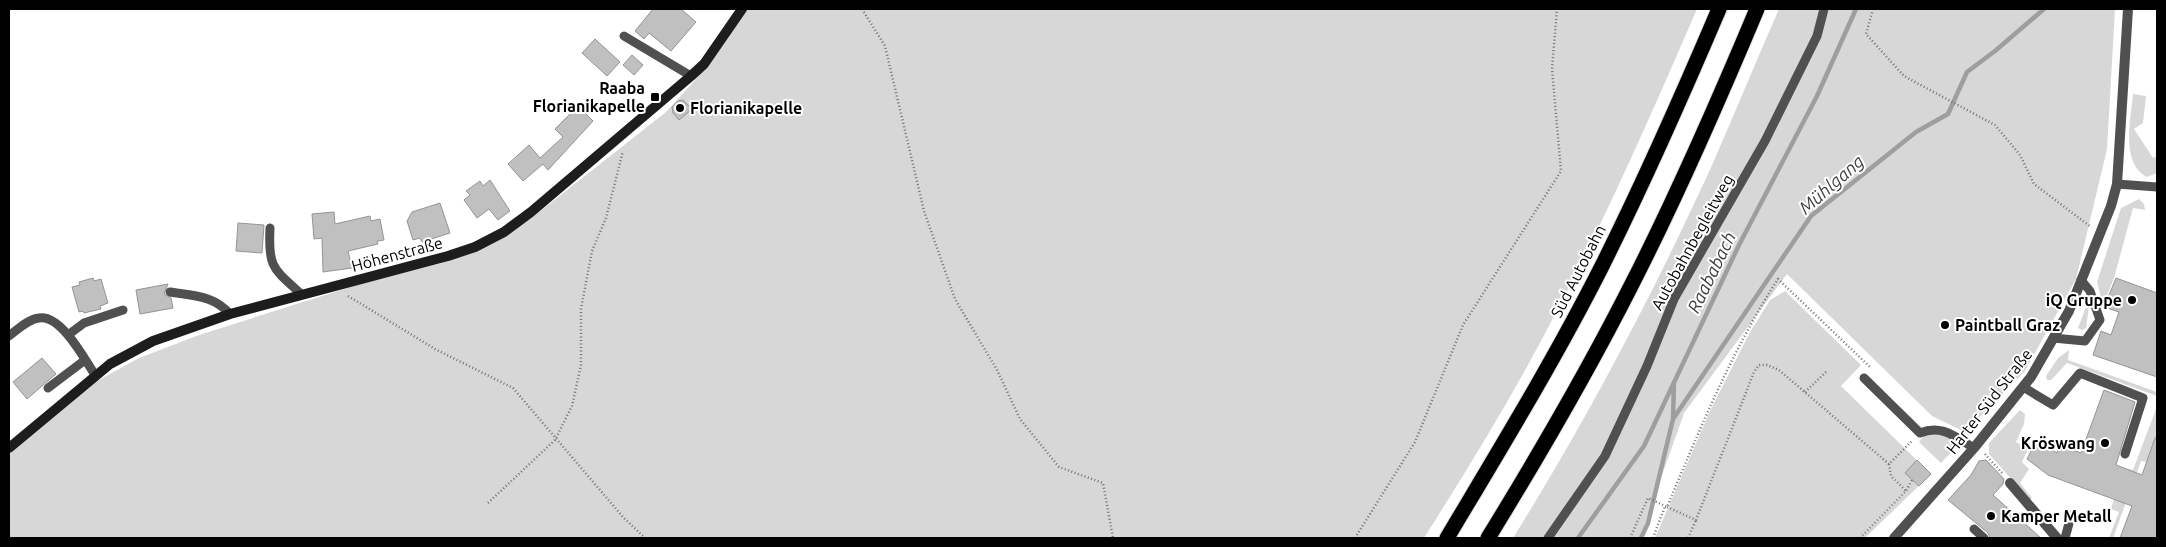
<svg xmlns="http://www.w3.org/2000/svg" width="2166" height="547" font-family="Ubuntu,sans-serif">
<rect width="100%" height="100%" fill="#fff"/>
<!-- green -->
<path fill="#d7d7d7" d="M 746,9 L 1697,9 C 1645,129 1592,249 1529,363 C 1496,423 1460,481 1424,538 L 9,538 L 9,454 L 86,387 L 139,358 L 199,335 L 360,284 L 442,263 L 499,239 L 534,216 L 666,112 L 706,68 Z
M 1779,9 L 2115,9 L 2107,149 L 2076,279 L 2025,371 L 1965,432 L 1932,416 L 1787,274 L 1684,413 L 1640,538 L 1513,538 C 1586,421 1651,298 1709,172 C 1733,118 1755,63 1779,9 Z
M 2133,94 L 2146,96 L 2143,123 L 2134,129 L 2153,158 L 2157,156 L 2157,173 L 2147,177 C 2120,163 2131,119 2133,94 Z
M 2139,199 L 2144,204 L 2145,210 L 2133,208 L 2114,278 L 2103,305 L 2097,282 L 2121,208 Z
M 1785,291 L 1861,365 L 1841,386 L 1931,474 L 1865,538 L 1655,538 L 1710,411 L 1749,334 L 1770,300 Z
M 2089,306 L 2086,328 L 2082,330 L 2078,328 L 2086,307 Z
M 2069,350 L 2068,360 L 2157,392 L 2157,396 L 2067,363 L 2051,380 L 2047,380 L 2046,376 L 2058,358 Z
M 2156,409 L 2157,437 L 2147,462 L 2141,461 L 2113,538 L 2109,538 L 2119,512 L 2111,509 L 2123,468 L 2133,470 Z
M 2020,410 L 2025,414 L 2024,424 L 2016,442 L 2028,449 L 2022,462 L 2029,469 L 2020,483 L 2032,498 L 2030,500 L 1989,454 L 1989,443 Z
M 1937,433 L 1946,435 L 1959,444 L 1941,463 L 1919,442 L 1924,436 Z"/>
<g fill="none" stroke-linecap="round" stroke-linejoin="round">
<!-- stream -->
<path stroke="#9e9e9e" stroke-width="4.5" d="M 1673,419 L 1811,216 L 1916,132 L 1948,114 L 1967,72 L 1995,51 L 2044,9
M 1578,538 L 1644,446 L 1739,245 L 1817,96 L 1856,9
M 1641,538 L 1648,523 L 1673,419 L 1674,382"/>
</g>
<!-- building -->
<path fill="#c0c0c0" stroke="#949494" d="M 653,9 L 681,9 L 696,22 L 671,51 L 649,33 L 644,39 L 635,31 Z
M 595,39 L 620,62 L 607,76 L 582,53 Z
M 632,55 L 643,65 L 634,75 L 623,65 Z
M 683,100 L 692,109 L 679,120 L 673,113 L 672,107 L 678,101 Z
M 578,106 L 593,121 L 548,170 L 543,164 L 523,181 L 508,164 L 529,145 L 540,158 L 563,137 L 555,129 Z
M 490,180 L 510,211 L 498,220 L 489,209 L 477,218 L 464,200 L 470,195 L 466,191 L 480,181 L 483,186 Z
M 440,203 L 450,233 L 422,242 L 420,238 L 413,240 L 407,221 L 412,212 Z
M 334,212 L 335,224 L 370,216 L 371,221 L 380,219 L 384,240 L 377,241 L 378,244 L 348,251 L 352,268 L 323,272 L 322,238 L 314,239 L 312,214 Z
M 238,223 L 264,225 L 262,253 L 236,251 Z
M 93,278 L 94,281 L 101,279 L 108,303 L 100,306 L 101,309 L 84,313 L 83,311 L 79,312 L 72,287 L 80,285 L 79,282 Z
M 2116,278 L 2157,293 L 2157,377 L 2093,355 L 2101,331 L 2111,335 L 2119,312 L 2104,307 Z
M 168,284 L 164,294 L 171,298 L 173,308 L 140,314 L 136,290 Z
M 42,358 L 56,374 L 27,399 L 13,382 Z
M 2104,390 L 2135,402 L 2116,465 L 2142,475 L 2155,438 L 2157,438 L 2157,538 L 2120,538 L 2132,506 L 2048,475 L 2027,459 L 2036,441 L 2057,453 L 2059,445 L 2081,453 Z
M 1917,460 L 1931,474 L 1919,486 L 1905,473 Z
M 1986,460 L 2004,479 L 2003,484 L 1993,495 L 2041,538 L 1990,538 L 1988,533 L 1948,500 L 1971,475 L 1979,461 Z"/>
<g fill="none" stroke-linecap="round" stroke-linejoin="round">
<defs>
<path id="highway" d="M 1447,538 C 1500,449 1555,359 1602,266 C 1644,182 1682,96 1719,9
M 1488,538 C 1539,455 1588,371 1632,284 C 1678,194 1718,102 1757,9"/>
</defs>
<!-- highway casing -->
<use href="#highway" stroke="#dbdbdb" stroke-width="17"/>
<!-- path -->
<path stroke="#727272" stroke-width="2.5" stroke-dasharray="1 2.5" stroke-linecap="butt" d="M 862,9 L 885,46 L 924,211 L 955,299 L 997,370 L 1020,419 L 1059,467 L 1103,483 L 1113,538
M 1873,9 L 1866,34 L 1904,76 L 1995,125 L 2020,155 L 2034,184 L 2091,227
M 348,296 L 435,349 L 513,388 L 623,517 L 645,538
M 1805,392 L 1826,372
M 1985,454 L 2003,474
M 1889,464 L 1891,476 L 1906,491
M 488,503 L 555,440 L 572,406 L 581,365 L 581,309 L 592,251 L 606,218 L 623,151
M 1667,507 L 1696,520 L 1754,372 L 1759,365 L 1767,365 L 1779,370 L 1889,464 L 1912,441
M 1355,538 L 1415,442 L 1463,325 L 1561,171 L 1552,69 L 1557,9
M 1630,538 L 1648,498 L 1667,507 C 1700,429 1732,350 1778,279 L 1870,367
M 1653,538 L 1665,506
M 1688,538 L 1696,520
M 1860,538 L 1906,491 L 1912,480"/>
<!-- lane -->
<path stroke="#505050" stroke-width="9" d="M 624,36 L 691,76
M 2117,184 L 2157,187
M 270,228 C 268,268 273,268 301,294
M 170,292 C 194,296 213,295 230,314
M 68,335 L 84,323 L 123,310
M 9,336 C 17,330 28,319 39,318 C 61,314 85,360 95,375
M 2053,338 L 2085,341 L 2100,320 L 2090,291 L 2081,280
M 1864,378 L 1920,433 C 1942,424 1955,437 1974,448
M 2023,387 L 2053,405 L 2080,373 L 2143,398 L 2125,454
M 48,388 L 85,360
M 1974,529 L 1984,538
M 1548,538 L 1605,456 L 1647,366 L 1674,299 L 1765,141 L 1817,36 L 1824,9
M 2065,538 L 2071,516"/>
<!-- street -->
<path stroke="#505050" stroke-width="10" d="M 2010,483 L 2057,538
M 1894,538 L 1974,448 L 2031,377 L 2069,311 L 2111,206 L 2117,184 L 2128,9"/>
<!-- secondary -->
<path stroke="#1d1d1d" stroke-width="10" d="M 9,448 L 110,364 L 153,341 L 230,314 L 448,256 L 475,247 L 504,232 L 531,212 L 691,76 L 704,64 L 742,9"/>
<!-- highway -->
<use href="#highway" stroke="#000" stroke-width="15"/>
</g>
<!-- markers -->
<g fill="#000" stroke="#fff" stroke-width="2">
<rect x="650" y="92" width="10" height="10" rx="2.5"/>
<circle cx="680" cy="108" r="5"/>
<circle cx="2132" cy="300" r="5"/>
<circle cx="1945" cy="325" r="5"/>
<circle cx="2105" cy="443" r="5"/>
<circle cx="1991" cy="516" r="5"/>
</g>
<g text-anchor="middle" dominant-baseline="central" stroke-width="4" stroke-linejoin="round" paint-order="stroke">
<!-- poi labels -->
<g font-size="16" font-weight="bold" fill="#000" stroke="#fff" text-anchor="end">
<text x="645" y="88">Raaba<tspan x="645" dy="18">Florianikapelle</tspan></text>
<text x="690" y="108" text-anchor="start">Florianikapelle</text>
<text x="2122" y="300">iQ Gruppe</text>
<text x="1955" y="325" text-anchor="start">Paintball Graz</text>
<text x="2095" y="443">Kröswang</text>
<text x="2001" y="516" text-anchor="start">Kamper Metall</text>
</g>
<!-- street labels -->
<g font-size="16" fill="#000" stroke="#fff">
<text transform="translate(1692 242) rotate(-61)">Autobahnbegleitweg</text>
<text transform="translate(397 254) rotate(-15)">Höhenstraße</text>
<text transform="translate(1578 271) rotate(-63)">Süd Autobahn</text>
<text transform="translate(1989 401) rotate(-52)">Harter Süd Straße</text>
</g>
<!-- water labels -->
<g font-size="18" font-style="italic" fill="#3f3f3f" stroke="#fff">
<text transform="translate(1831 184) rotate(-41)">Mühlgang</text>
<text transform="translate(1711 272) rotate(-64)">Raababach</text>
</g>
</g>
<!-- border -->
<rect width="2166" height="547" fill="none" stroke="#000000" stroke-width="20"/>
</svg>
